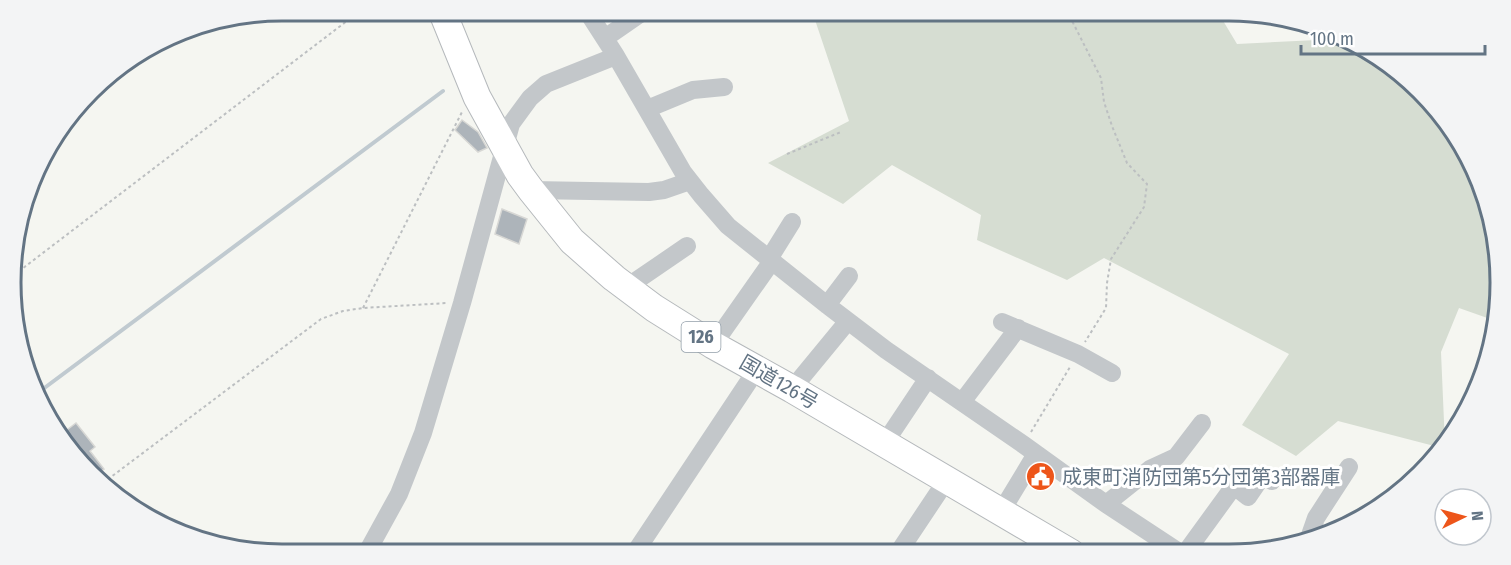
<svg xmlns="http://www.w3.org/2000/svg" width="1511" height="565" font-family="'Fira Sans Condensed','Noto Sans JP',sans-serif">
<rect width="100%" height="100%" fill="#f5f6f1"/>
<!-- green -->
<path fill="#d6ddd2" d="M 812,11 L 1226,11 L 1222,19 L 1237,44 L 1338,39 L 1394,67 L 1464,147 L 1498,247 L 1493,320 L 1459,308 L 1441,352 L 1445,445 L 1442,448 L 1338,421 L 1296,456 L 1242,425 L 1289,354 L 1104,258 L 1067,280 L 977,240 L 981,215 L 892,165 L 843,204 L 768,163 L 849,121 Z"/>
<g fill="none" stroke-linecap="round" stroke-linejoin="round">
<!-- stream -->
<path stroke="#c0cad0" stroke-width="4" d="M 39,392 L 443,91"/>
</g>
<!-- building -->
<path fill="#adb4ba" stroke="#d7d7d4" stroke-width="1.5" d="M 462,120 L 478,132 L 487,148 L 478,152 L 455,130 Z
M 502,209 L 527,219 L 519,244 L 495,234 Z
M 76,423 L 95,447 L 90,451 L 104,469 L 96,475 L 59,436 Z"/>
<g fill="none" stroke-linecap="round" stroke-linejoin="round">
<defs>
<path id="highway" d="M 442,11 L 477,97 L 520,175 L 531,190 L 572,241 L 614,278 L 654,308 L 713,345 L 792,389 L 1071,553"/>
</defs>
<!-- highway casing -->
<use href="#highway" stroke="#b5b9bc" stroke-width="29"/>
<!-- path -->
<path stroke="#bcbfc1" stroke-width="2" stroke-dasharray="3 3" stroke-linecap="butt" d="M 1067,11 L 1101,78 L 1104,102 L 1112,126 L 1127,163 L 1147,184 L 1144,207 L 1111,259 L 1107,283 L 1106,308 L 1085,342
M 787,154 L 841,132
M 14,275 L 360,11
M 363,308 L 463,110
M 1456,424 L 1456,431
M 1031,432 L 1070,367
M 103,483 L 321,319 L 343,311 L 363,308 L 447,303"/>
<!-- minor -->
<path stroke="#c3c7ca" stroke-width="18" d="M 587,11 L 616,56 L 683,172 L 701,195 L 728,226 L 827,305 L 886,350 L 1024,445 L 1106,504 L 1179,552
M 605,38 L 644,11
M 647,109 L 693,90 L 724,87
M 531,190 L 649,192 L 664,190 L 690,181
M 769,259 L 792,222
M 627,287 L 687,246
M 827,305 L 849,276
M 1002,322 L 1078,354 L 1112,373
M 713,345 L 772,261
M 792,389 L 848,321
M 962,402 L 1018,328
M 884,444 L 928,378
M 1106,504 L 1150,469 L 1176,457 L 1202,423
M 1001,512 L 1036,454
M 1309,538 L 1316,518 L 1349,467
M 1186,552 L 1234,486 L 1248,497 L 1263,475 L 1272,481
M 898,553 L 946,481
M 366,554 L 399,494 L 423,433 L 462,303 L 511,124 L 530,98 L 546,84 L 616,56
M 634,554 L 757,369"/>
<!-- highway -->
<use href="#highway" stroke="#fff" stroke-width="27"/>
</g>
<!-- icons -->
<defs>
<symbol id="civic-disc" viewBox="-11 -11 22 22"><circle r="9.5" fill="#ed551a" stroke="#fff"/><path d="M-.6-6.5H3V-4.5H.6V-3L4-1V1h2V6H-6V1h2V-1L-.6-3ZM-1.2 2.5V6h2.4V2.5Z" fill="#fff"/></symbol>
</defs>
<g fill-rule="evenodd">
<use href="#civic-disc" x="1024" y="460" width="33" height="33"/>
</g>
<g text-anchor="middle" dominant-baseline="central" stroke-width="6" stroke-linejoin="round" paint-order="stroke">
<!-- shield labels -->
<rect fill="#fff" stroke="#929ea9" stroke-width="1.5" x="681.5" y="322" width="39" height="30" rx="4.5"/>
<g font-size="18" font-weight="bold" fill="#637484">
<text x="701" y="337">126</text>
</g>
<!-- street labels -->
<g font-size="20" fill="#637484" stroke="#fff">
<text transform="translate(779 382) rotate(30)">国道126号</text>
</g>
<!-- poi labels -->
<g font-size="20" fill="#637484" stroke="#fff" text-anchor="start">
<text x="1062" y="477">成東町消防団第5分団第3部器庫</text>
</g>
</g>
<!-- crop -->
<path d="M0 0H1511V565H0ZM282 21H1229A261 261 0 0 1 1490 282V283A261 261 0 0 1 1229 544H282A261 261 0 0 1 21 283V282A261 261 0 0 1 282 21Z" fill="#f3f4f5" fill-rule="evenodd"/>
<path fill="none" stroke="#637484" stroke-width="3" d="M282 21H1229A261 261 0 0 1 1490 282V283A261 261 0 0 1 1229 544H282A261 261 0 0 1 21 283V282A261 261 0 0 1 282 21Z"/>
<!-- north arrow -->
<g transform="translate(1463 517) rotate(85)"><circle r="28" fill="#ffffff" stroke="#c1c7ce" stroke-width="1.5"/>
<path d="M0-4.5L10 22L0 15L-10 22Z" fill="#ed551a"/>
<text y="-9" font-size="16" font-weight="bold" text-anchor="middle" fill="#637484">N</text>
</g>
<!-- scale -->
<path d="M1301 45v9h184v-9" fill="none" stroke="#637484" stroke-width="3"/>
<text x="1310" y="45" font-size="18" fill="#637484" stroke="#ffffff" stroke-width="4.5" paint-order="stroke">100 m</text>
</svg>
